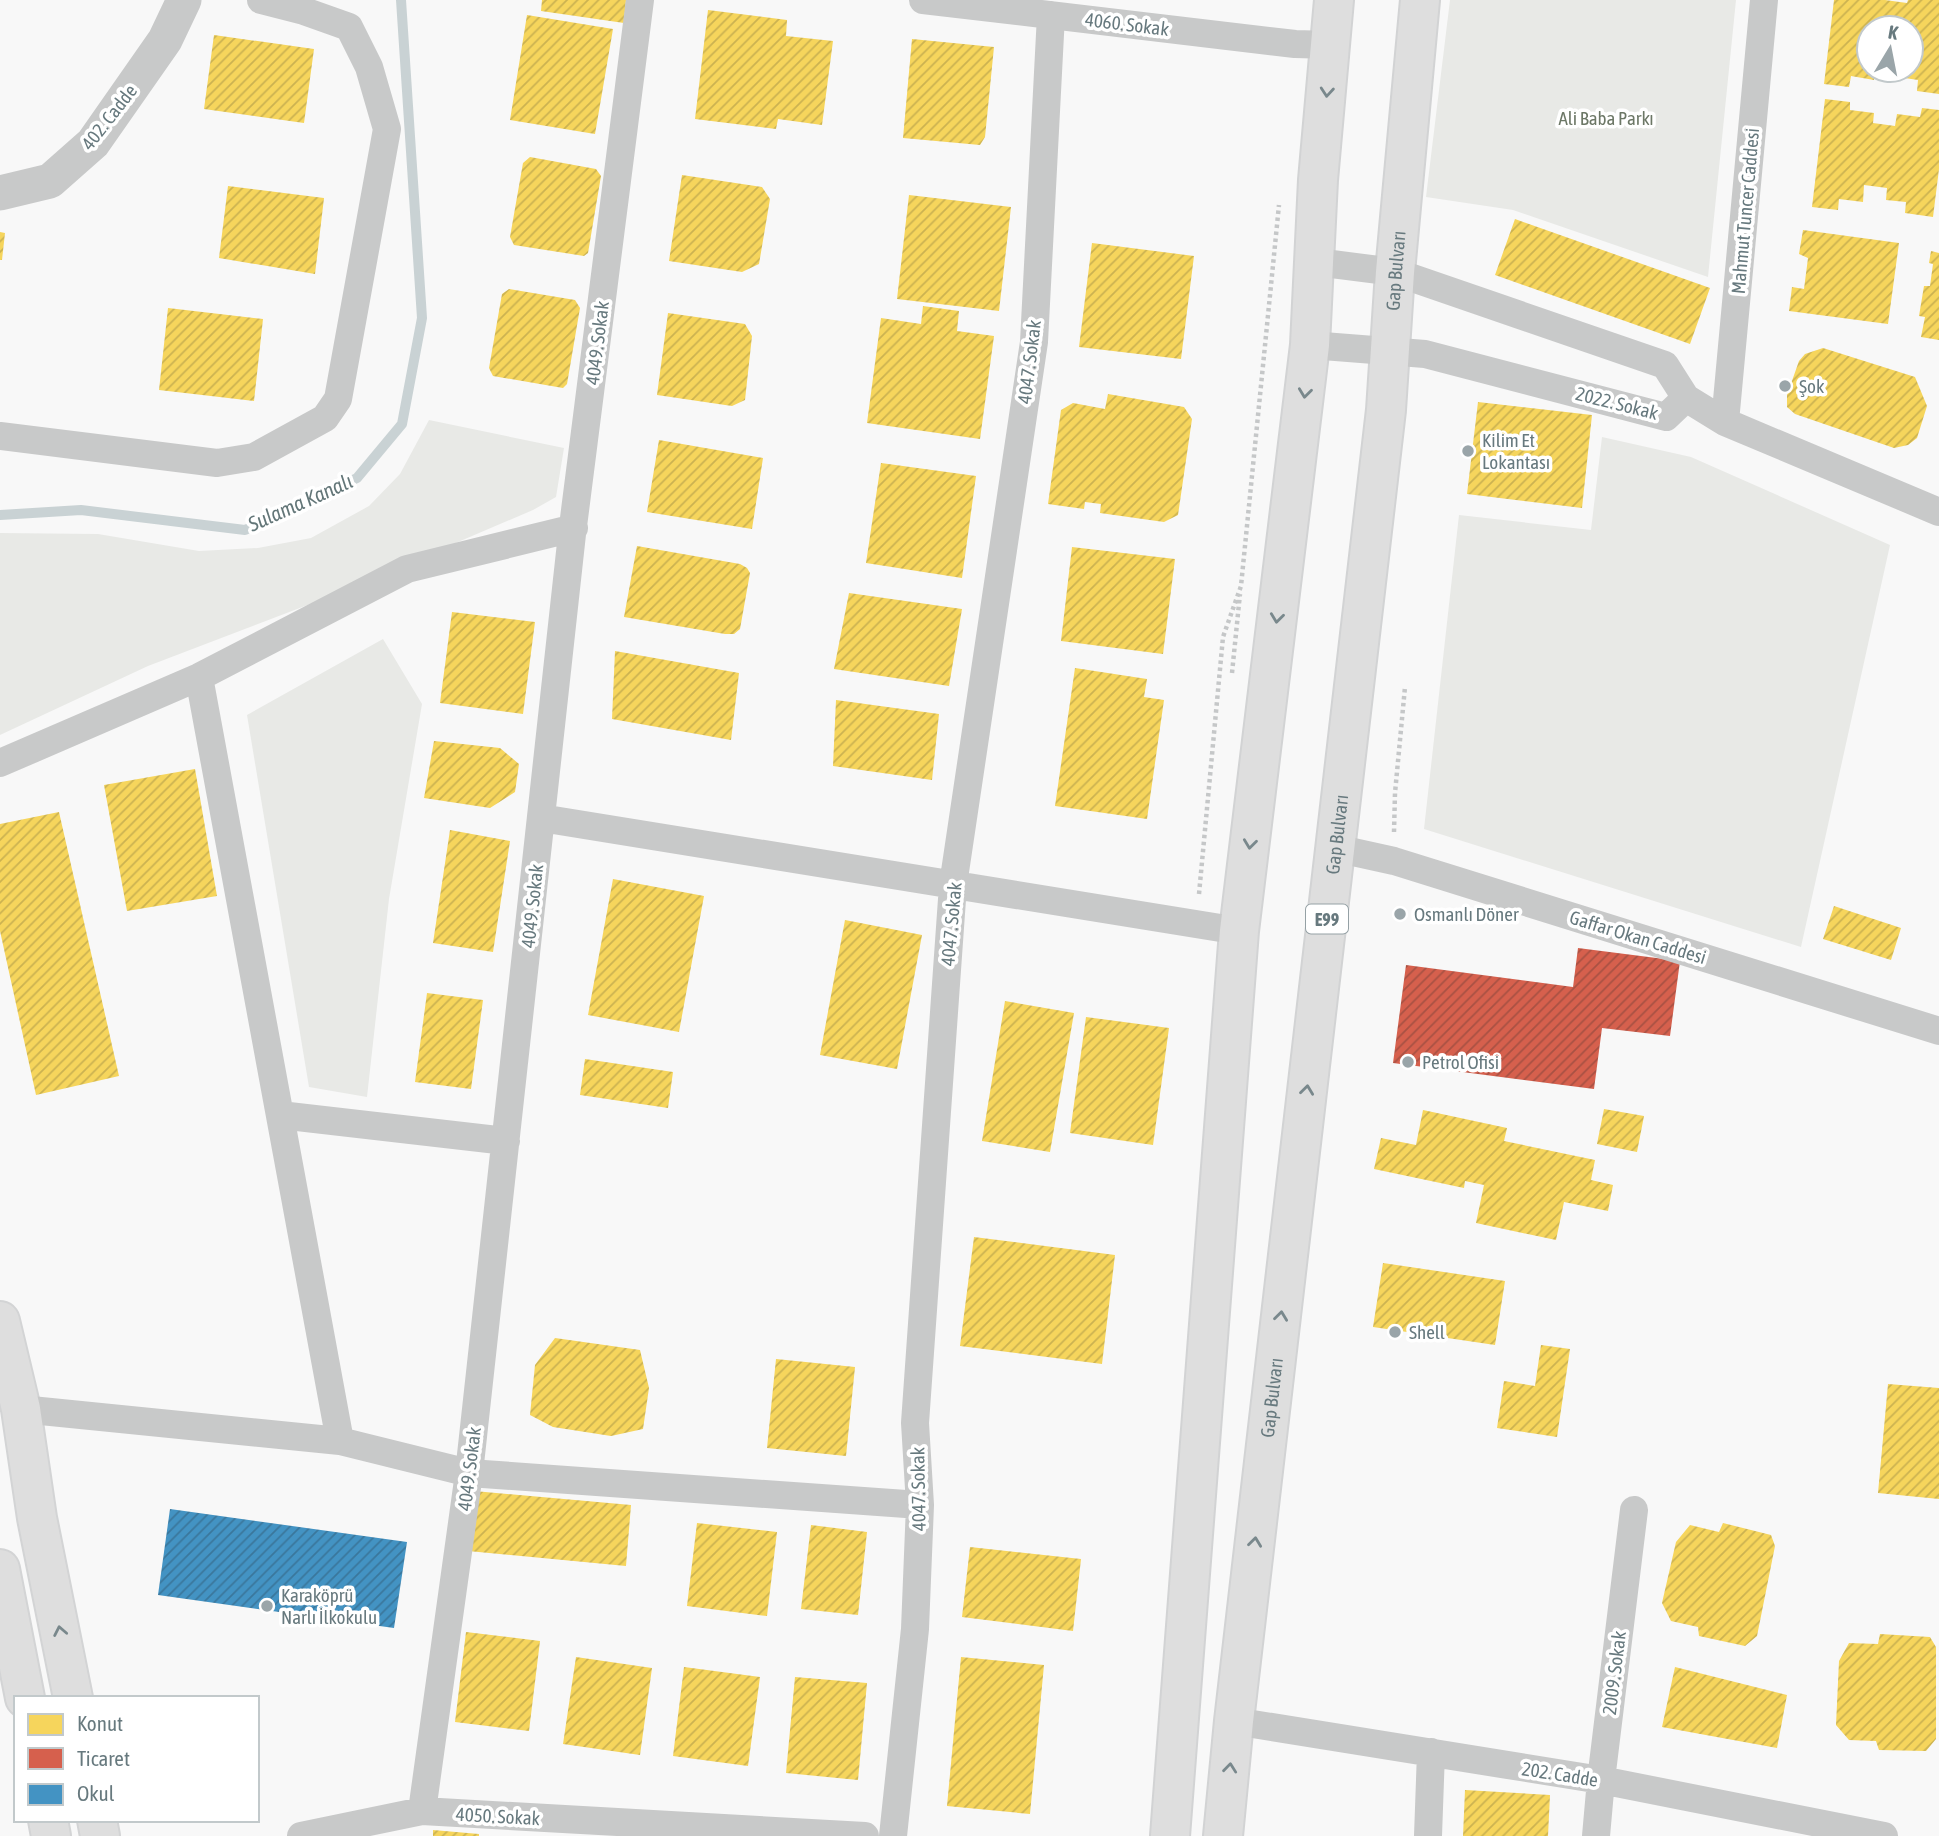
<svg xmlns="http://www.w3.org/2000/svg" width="1939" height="1836" font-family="'Asap Condensed',sans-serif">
<defs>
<pattern id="homes-hatch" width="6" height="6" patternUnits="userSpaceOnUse" patternTransform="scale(1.75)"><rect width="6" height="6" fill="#f6d55c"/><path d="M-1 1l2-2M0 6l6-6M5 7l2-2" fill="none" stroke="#cbb251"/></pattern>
<pattern id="shops-hatch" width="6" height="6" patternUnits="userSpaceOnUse" patternTransform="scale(1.75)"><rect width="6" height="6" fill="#d6604d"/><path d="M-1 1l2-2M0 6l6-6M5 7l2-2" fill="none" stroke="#a85143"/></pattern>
<pattern id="schools-hatch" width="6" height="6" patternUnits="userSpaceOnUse" patternTransform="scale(1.75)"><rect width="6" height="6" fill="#4393c3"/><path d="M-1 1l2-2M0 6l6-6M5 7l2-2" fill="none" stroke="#3a779c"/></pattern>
</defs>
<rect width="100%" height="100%" fill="#f8f8f8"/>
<!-- park -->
<path fill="#e8e9e6" d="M 1450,0 L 1736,0 L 1708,277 L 1513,210 L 1426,197 Z
M 429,420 L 564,448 L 556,497 L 533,510 L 339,593 L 148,666 L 0,735 L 0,533 L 98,534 L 199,551 L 258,548 L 311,538 L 369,506 L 400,474 Z
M 1602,437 L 1691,457 L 1890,545 L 1801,947 L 1424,829 L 1459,515 L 1591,530 Z
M 383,639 L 422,704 L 389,899 L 367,1097 L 309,1087 L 247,715 Z"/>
<!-- homes -->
<path fill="url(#homes-hatch)" d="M 542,0 L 626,0 L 624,23 L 541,11 Z
M 1834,0 L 1885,0 L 1907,3 L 1908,0 L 1939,0 L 1939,94 L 1917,91 L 1918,80 L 1898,77 L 1898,70 L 1911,70 L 1911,28 L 1869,28 L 1869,70 L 1875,70 L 1874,80 L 1851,76 L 1849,87 L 1824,84 Z
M 708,10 L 787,20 L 786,36 L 833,41 L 822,125 L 778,119 L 776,129 L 695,119 Z
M 527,15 L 613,29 L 595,134 L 510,120 Z
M 214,35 L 314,49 L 304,123 L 204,109 Z
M 912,39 L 994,47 L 985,137 L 980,145 L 903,138 Z
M 1825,99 L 1850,102 L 1850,110 L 1874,113 L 1873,123 L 1895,126 L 1897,114 L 1920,117 L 1922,108 L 1939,110 L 1939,169 L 1933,217 L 1905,213 L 1906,202 L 1886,200 L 1887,188 L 1864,185 L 1863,202 L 1839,199 L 1838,210 L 1812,207 Z
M 530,157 L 596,169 L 601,176 L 588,253 L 584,256 L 514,245 L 510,237 L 523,163 Z
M 682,175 L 762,187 L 770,199 L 759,264 L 742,272 L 669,261 Z
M 228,186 L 324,198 L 315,274 L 219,258 Z
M 909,195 L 1011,207 L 999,311 L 897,299 Z
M 1515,219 L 1710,288 L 1690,344 L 1495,275 Z
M 1803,230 L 1899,243 L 1888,324 L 1789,311 L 1792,287 L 1804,289 L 1808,258 L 1799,254 Z
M 0,232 L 5,233 L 2,260 L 0,260 Z
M 1092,243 L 1194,256 L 1181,359 L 1079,347 Z
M 1931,251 L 1939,253 L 1939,340 L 1921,337 L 1925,317 L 1919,316 L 1924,286 L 1930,286 L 1933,264 L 1929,263 Z
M 509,289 L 575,300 L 580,308 L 567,384 L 563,388 L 493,376 L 489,368 L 502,294 Z
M 923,306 L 959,311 L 957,331 L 994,336 L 980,439 L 867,423 L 881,318 L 921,324 Z
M 168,308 L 263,319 L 254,401 L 159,390 Z
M 668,313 L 745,324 L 752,336 L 745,400 L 732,406 L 657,395 Z
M 1823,348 L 1915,377 L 1927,406 L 1917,438 L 1908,445 L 1894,448 L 1795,414 L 1787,407 L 1787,395 L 1799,361 L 1805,354 Z
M 1108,394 L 1184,407 L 1192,419 L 1178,515 L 1164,522 L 1100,513 L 1101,504 L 1085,502 L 1084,509 L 1048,504 L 1061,410 L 1073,403 L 1105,409 Z
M 1478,402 L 1592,415 L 1582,508 L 1467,494 Z
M 659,440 L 763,458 L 752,529 L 647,512 Z
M 881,463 L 976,476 L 962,578 L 866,563 Z
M 637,546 L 740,564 L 747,568 L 750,573 L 740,629 L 734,634 L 725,634 L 624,617 Z
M 1072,547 L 1175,559 L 1163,654 L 1061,641 Z
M 849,593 L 962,609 L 949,686 L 834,669 Z
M 452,612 L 535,622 L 523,714 L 440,703 Z
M 615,651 L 739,673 L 731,740 L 612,719 Z
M 1075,668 L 1147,679 L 1144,697 L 1164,700 L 1147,819 L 1055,806 Z
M 836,700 L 939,714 L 932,780 L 833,766 Z
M 434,741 L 500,748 L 519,764 L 515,792 L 490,808 L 424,798 Z
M 195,769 L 217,896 L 127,911 L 104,785 Z
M 59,812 L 119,1076 L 36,1095 L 0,931 L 0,824 Z
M 450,830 L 510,841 L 493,952 L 433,943 Z
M 613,879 L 704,896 L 679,1032 L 588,1015 Z
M 1834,906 L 1901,928 L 1891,960 L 1823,939 Z
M 845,920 L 922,935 L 897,1069 L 820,1055 Z
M 427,993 L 483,1000 L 471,1089 L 415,1082 Z
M 1005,1001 L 1074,1013 L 1050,1152 L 982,1141 Z
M 1086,1017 L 1169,1028 L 1153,1145 L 1070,1133 Z
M 585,1059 L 673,1072 L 668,1108 L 580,1095 Z
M 1604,1109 L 1644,1116 L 1637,1152 L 1597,1144 Z
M 1423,1110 L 1507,1128 L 1504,1141 L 1595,1160 L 1591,1180 L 1613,1185 L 1608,1211 L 1564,1202 L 1556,1240 L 1476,1223 L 1484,1185 L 1465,1181 L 1464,1188 L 1374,1169 L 1381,1138 L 1416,1145 Z
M 974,1237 L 1115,1255 L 1102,1364 L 960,1346 Z
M 1383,1263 L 1505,1281 L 1495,1345 L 1373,1327 Z
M 555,1338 L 640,1350 L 649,1388 L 643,1429 L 611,1436 L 553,1427 L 530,1415 L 535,1365 Z
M 1541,1345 L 1570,1349 L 1557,1437 L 1497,1428 L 1504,1381 L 1535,1386 Z
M 776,1359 L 855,1367 L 846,1456 L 767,1448 Z
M 1888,1384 L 1939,1388 L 1939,1499 L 1878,1493 Z
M 474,1491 L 631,1505 L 626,1566 L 468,1551 Z
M 697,1523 L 777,1532 L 767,1616 L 687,1606 Z
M 1723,1523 L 1771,1535 L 1775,1546 L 1757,1636 L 1745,1646 L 1699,1636 L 1698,1627 L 1671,1621 L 1662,1603 L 1676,1542 L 1690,1525 L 1719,1532 Z
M 811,1525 L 867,1532 L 858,1615 L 801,1609 Z
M 970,1547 L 1081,1559 L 1073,1631 L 962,1617 Z
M 466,1632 L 540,1641 L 529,1731 L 455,1722 Z
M 1880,1634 L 1930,1637 L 1936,1647 L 1936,1739 L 1926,1751 L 1879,1750 L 1876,1741 L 1849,1740 L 1836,1725 L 1839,1661 L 1849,1643 L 1878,1644 Z
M 576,1657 L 652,1668 L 640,1755 L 563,1744 Z
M 961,1657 L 1044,1665 L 1030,1814 L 947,1806 Z
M 684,1667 L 760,1677 L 748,1766 L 673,1756 Z
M 1675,1667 L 1787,1695 L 1777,1748 L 1662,1727 Z
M 795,1677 L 867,1683 L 858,1780 L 786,1773 Z
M 1465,1790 L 1550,1795 L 1548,1836 L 1463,1836 Z
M 433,1830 L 479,1834 L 479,1836 L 433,1836 Z"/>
<!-- shops -->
<path fill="url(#shops-hatch)" d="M 1578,948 L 1680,961 L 1670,1036 L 1602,1028 L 1594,1089 L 1393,1063 L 1406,965 L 1573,987 Z"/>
<!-- schools -->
<path fill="url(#schools-hatch)" d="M 170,1509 L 407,1542 L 394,1628 L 158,1595 Z"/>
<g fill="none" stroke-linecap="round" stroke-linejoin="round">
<!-- stream -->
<path stroke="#c9d2d4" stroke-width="10" d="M 0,515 L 81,510 L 245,530 L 357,478 L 402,424 L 422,318 L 401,0"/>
<defs>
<path id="secondary" d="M 0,1321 L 21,1409 L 37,1518 L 73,1698
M 0,1569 L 25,1698
M 48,1820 L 51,1836
M 97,1820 L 100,1836"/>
<g id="trunk">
<path d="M 1170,1836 L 1239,931 L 1310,345 L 1318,180 L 1334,0"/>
<path id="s1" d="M 1223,1836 L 1234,1721 L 1386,410 L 1395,272 L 1420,0"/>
</g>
</defs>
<!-- secondary casing -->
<use href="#secondary" stroke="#d3d4d5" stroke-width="42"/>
<!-- trunk casing -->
<use href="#trunk" stroke="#d2d3d4" stroke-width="42"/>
<!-- path -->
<path stroke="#c5c7c8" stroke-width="4.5" stroke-dasharray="3.5 3.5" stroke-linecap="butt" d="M 1232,673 L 1240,594
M 1394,832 L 1395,793 L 1405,687
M 1199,894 L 1223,637 L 1241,586 L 1279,205"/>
<!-- minor -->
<path stroke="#c8c9c9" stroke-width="28" d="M 923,0 L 1295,44 L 1331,45
M 1316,262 L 1395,272 L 1665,365 L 1686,398
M 1310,345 L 1425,354 L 1666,417 L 1686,398 L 1725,422 L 1939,512
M 1725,422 L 1764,0
M 0,436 L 217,463 L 254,457 L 325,418 L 338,399 L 387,129 L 369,67 L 349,27 L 304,11 L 261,0
M 199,677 L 340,1441
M 0,763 L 199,677 L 407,569 L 574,528
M 541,818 L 1239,931
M 1335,848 L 1394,861 L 1939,1031
M 280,1115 L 506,1141
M 21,1409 L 340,1441 L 469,1473 L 920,1505
M 1234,1721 L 1601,1780 L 1884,1836
M 422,1811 L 469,1473 L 572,534 L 640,0
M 301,1836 L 422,1811 L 865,1836
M 893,1836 L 915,1629 L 920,1505 L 915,1423 L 953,885 L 1034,342 L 1051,15
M 1428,1836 L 1431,1752
M 1596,1836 L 1601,1780 L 1634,1510"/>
<!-- tertiary -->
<path stroke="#c8c9c9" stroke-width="35" d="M 0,193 L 50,181 L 93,143 L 165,40 L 184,0"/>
<!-- secondary -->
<use href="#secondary" stroke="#dedede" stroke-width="38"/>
<!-- trunk -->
<use href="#trunk" stroke="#dedede" stroke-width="38"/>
</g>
<!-- one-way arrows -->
<defs><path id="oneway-chevron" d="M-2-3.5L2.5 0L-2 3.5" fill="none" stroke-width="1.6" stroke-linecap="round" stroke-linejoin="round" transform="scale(1.75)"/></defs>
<g stroke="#79888c">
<use href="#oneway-chevron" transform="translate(1327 92) rotate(95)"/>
<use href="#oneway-chevron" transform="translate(1305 393) rotate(97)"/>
<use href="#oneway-chevron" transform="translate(1277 618) rotate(97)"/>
<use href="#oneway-chevron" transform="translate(1250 844) rotate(97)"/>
<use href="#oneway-chevron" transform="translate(1307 1090) rotate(-83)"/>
<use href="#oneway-chevron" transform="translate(1281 1316) rotate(-83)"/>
<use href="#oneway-chevron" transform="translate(1255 1542) rotate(-83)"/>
<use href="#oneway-chevron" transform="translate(60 1631) rotate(-101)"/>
<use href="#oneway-chevron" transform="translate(1230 1768) rotate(-84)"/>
</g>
<!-- markers -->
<g fill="#9aa5a9" stroke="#fff" stroke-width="2.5">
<circle cx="1785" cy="386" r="7"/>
<circle cx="1468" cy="451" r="7"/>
<circle cx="1400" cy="914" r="7"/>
<circle cx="1408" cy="1062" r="7"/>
<circle cx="1395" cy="1332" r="7"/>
<circle cx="267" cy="1606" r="7"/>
</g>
<g text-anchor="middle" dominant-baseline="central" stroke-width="7" stroke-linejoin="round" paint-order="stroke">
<!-- shield labels -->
<rect fill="#fff" stroke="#95a1a5" stroke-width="2" x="1306" y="904.5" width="42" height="29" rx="5"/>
<g font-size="18" font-weight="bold" fill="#67797e">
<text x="1327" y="919">E99</text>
</g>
<!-- street labels -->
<g font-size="19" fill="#67797e" stroke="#fff">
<text transform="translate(1127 24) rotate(7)">4060. Sokak</text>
<text transform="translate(109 117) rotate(-52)">402. Cadde</text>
<text transform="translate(1745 211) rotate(-85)">Mahmut Tuncer Caddesi</text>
<text stroke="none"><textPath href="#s1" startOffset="1575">Gap Bulvarı</textPath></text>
<text transform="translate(597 343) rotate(-83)">4049. Sokak</text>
<text transform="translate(1029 362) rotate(-83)">4047. Sokak</text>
<text transform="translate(1617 403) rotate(14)">2022. Sokak</text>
<text stroke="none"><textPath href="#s1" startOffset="1008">Gap Bulvarı</textPath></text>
<text transform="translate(532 906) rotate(-84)">4049. Sokak</text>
<text transform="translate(951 924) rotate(-85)">4047. Sokak</text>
<text transform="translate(1638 937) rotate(17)">Gaffar Okan Caddesi</text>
<text stroke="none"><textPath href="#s1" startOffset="441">Gap Bulvarı</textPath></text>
<text transform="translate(469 1469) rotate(-83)">4049. Sokak</text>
<text transform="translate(918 1489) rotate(-91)">4047. Sokak</text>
<text transform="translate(1614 1673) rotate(-83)">2009. Sokak</text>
<text transform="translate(1560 1774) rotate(9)">202. Cadde</text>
<text transform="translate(498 1816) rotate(3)">4050. Sokak</text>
</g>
<!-- park labels -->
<g font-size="19" fill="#6c7766" stroke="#fff">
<text x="1606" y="118">Ali Baba Parkı</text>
</g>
<!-- poi labels -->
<g font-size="19" fill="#67797e" stroke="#fff" text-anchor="start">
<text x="1799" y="386">Şok</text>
<text x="1482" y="440">Kilim Et<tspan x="1482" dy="22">Lokantası</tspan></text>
<text x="1414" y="914">Osmanlı Döner</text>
<text x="1422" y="1062">Petrol Ofisi</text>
<text x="1409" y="1332">Shell</text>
<text x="281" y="1595">Karaköprü<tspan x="281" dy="22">Narlı İlkokulu</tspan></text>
</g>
<!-- water labels -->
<g font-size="21" font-style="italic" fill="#637678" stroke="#fff">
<text transform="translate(300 502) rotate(-24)">Sulama Kanalı</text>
</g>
</g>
<!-- legend -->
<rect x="14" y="1696" width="245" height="126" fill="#ffffff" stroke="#c2c9cb" stroke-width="2"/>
<rect x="28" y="1714" width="35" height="21" fill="#f6d55c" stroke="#c2c9cb" stroke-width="2"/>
<text x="77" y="1731" font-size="21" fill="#67797e">Konut</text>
<rect x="28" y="1748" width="35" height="21" fill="#d6604d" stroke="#c2c9cb" stroke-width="2"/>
<text x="77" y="1766" font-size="21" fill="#67797e">Ticaret</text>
<rect x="28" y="1784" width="35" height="21" fill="#4393c3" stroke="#c2c9cb" stroke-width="2"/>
<text x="77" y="1801" font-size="21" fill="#67797e">Okul</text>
<!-- north arrow -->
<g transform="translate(1890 49) rotate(10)"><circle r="33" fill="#ffffff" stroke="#c2c9cb" stroke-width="2"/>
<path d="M0-5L12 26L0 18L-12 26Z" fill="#9aa5a9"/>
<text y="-10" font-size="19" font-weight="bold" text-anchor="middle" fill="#67797e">K</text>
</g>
</svg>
